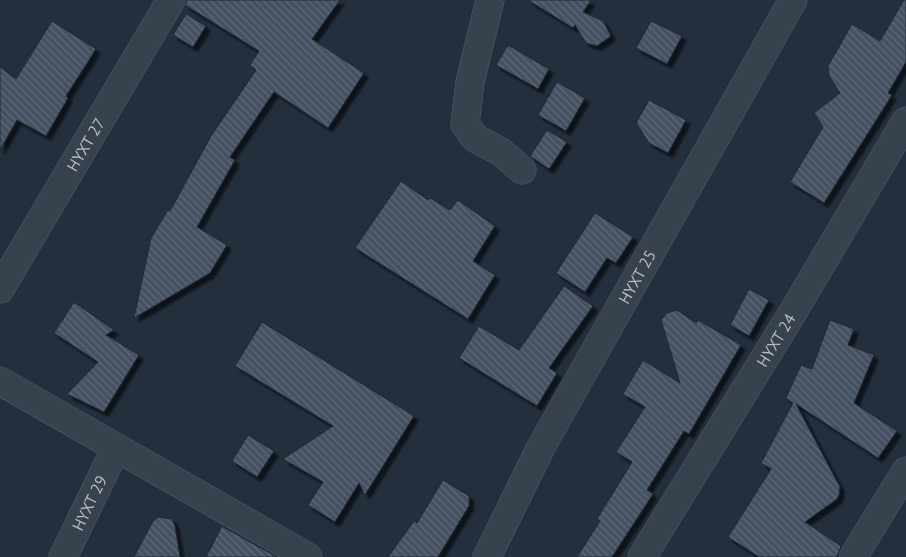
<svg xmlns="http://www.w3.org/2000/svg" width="906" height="557" font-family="'PT Sans',sans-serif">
<defs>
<pattern id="building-back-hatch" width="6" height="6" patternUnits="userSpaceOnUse" patternTransform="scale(1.25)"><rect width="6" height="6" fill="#455162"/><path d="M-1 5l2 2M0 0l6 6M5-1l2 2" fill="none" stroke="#5d6877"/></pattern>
<filter id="shadow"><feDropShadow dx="4.5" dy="4.5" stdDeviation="1" flood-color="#0009"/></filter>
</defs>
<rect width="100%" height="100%" fill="#242f3e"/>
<!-- building -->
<path fill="url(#building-back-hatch)" stroke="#1f2835" filter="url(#shadow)" d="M 187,0 L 340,0 L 312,39 L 364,73 L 328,128 L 274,92 L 230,157 L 235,160 L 197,227 L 227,245 L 210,273 L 134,318 L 151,238 L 168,210 L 170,211 L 211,136 L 256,70 L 250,65 L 259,51 L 185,5 Z
M 528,0 L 591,0 L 583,12 L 603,21 L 611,36 L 597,46 L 586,43 L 575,25 L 573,28 Z
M 904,0 L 906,0 L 906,62 L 888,93 L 892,95 L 824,203 L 790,182 L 823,127 L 814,113 L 840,93 L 829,76 L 828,66 L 852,24 L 880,41 Z
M 186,14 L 206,26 L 193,47 L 173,35 Z
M 52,21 L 96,49 L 66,96 L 68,98 L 46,136 L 17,120 L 0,150 L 0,67 L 16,79 Z
M 651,21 L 682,36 L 667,64 L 636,48 Z
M 508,45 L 549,69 L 538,89 L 496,65 Z
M 557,82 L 585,98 L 566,131 L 538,115 Z
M 649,100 L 686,120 L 668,153 L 649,143 L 636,123 Z
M 547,130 L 567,142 L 549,169 L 530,156 Z
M 401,181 L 428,200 L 430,198 L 450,210 L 458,200 L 495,226 L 473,261 L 495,275 L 468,319 L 355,248 Z
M 595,213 L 633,237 L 616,263 L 607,258 L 585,292 L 556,273 Z
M 564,286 L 593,306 L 549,368 L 557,373 L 537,406 L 459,358 L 479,326 L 519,350 Z
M 749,289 L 769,300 L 749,336 L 730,325 Z
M 74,302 L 114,330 L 106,335 L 139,355 L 104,412 L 67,394 L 98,362 L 54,333 Z
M 677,310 L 696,323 L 698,320 L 741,345 L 689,434 L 684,431 L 647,490 L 653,494 L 612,557 L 577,557 L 600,521 L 597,519 L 632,462 L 616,452 L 645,407 L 623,394 L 643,360 L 680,383 L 661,320 L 667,313 Z
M 830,320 L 854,329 L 848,345 L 874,355 L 854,403 L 897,431 L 878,458 L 796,404 L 840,487 L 839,495 L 837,499 L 805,522 L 841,546 L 837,557 L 759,557 L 728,537 L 771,469 L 761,463 L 793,403 L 786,398 L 801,365 L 812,369 Z
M 262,322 L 414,416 L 365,495 L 359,483 L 335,522 L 308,505 L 323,482 L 283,459 L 333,426 L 235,366 Z
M 248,435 L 274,451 L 257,477 L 232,461 Z
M 443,480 L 469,496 L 469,506 L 438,557 L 388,557 L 414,521 L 417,523 Z
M 158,517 L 172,519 L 175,526 L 180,557 L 134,557 L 153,521 Z
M 222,526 L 225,528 L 277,557 L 206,557 Z"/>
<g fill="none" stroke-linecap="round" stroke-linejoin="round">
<defs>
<g id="minor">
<path d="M 490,0 L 470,82 L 465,124 L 475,138 L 501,152 L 522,170"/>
<path id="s1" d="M 0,289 L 171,0"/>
<path d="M 0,381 L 308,557"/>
<path id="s2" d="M 63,557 L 116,448"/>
<path id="s3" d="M 487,557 L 541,447 L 793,0"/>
<path id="s4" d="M 642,557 L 790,317 L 906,121"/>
<path d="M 853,557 L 906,471"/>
</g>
</defs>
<!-- minor casing -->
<use href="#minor" stroke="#565f6c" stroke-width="29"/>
<!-- minor -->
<use href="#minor" stroke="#38414e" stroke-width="28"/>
</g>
<g text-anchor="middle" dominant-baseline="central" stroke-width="4.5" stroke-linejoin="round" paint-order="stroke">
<!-- street labels -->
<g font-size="16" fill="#b4bcc9" stroke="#1d2633">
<text stroke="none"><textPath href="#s1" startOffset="168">НҮХТ 27</textPath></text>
<text stroke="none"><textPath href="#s3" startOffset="318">НҮХТ 25</textPath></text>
<text stroke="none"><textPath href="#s4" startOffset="255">НҮХТ 24</textPath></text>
<text stroke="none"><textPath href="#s2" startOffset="60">НҮХТ 29</textPath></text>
</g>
</g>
</svg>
